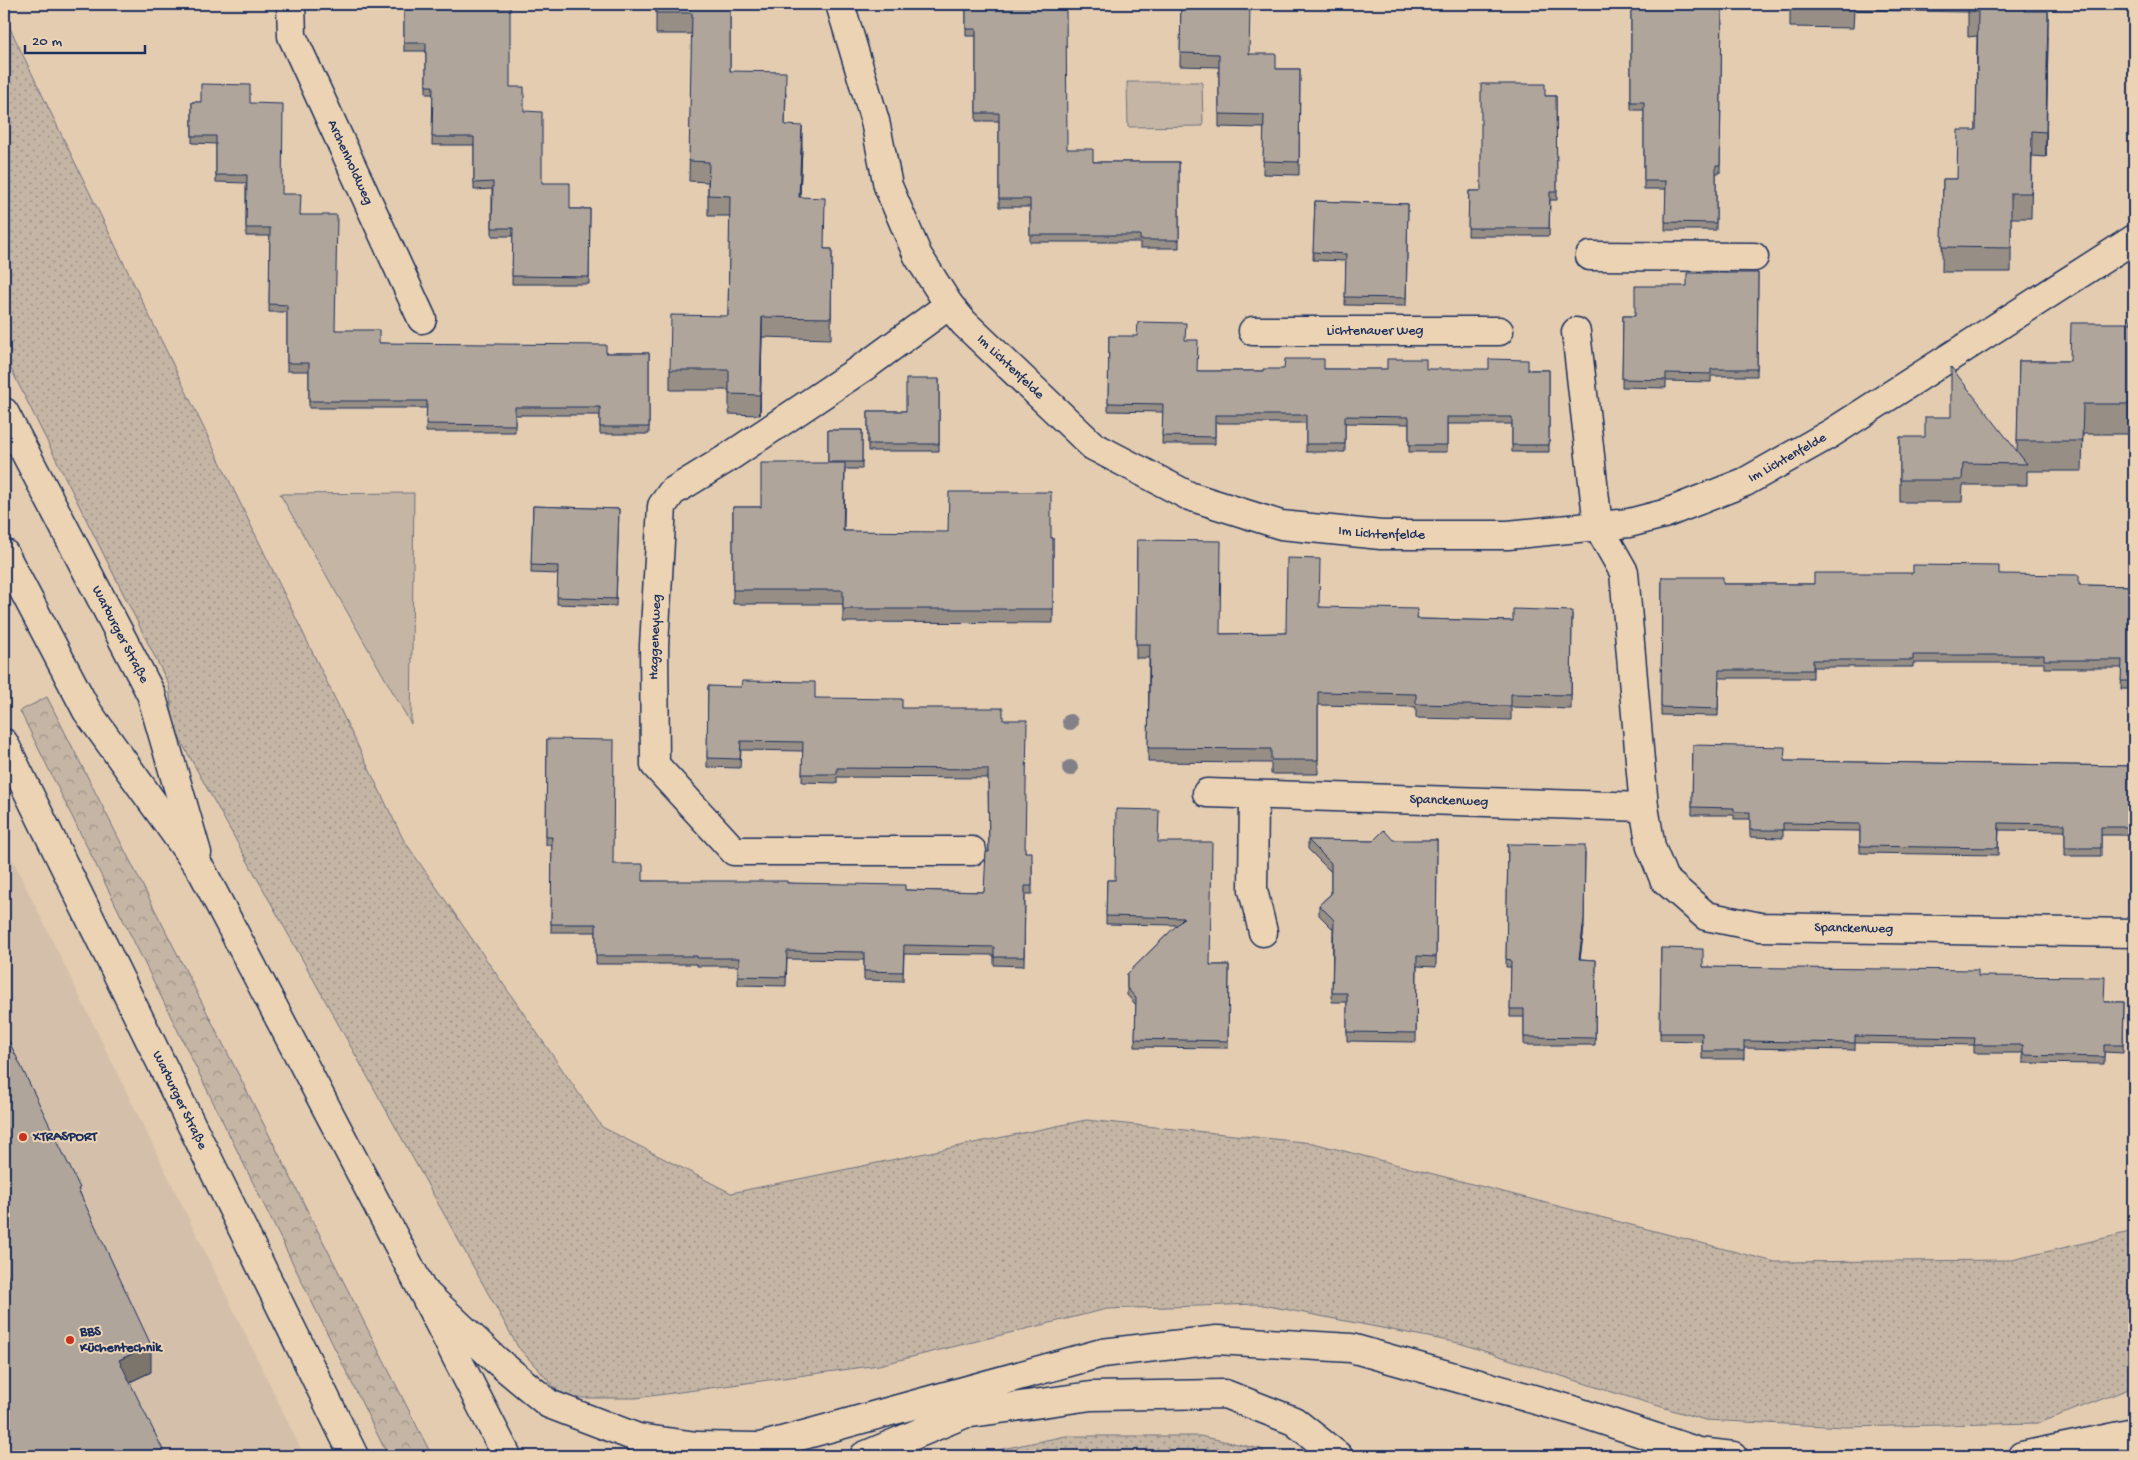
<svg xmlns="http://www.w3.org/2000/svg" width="2138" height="1460" font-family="'Gochi Hand',sans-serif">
<defs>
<pattern id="grass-dots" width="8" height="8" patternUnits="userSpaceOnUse" patternTransform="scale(1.25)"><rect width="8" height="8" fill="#c5b5a4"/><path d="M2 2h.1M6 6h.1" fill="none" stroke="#9f9489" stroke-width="1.8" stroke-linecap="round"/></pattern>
<pattern id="forest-crowns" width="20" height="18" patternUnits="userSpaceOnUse" patternTransform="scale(1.25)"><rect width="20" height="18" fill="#c5b5a4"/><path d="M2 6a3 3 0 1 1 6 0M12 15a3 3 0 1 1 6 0" fill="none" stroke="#9f9489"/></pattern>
</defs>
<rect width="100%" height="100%" fill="#e3ccb0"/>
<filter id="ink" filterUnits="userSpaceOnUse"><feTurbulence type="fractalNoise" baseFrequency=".02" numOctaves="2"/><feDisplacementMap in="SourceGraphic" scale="10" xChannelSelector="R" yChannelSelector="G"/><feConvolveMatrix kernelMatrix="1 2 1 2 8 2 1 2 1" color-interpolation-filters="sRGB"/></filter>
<g filter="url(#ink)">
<!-- built -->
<path fill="#d4c0aa" d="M 4,842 L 266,1376 L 304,1456 L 4,1456 Z"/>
<!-- grass -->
<path fill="url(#grass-dots)" stroke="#707281" d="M 4,16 L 403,839 L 602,1127 L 731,1193 L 1086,1120 L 1313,1143 L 1775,1262 L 2012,1260 L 2134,1231 L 2134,1387 L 2039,1423 L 1845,1427 L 1705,1420 L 1602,1389 L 1459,1343 L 1258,1304 L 1107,1309 L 879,1365 L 636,1398 L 564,1398 L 518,1347 L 173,727 L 169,685 L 4,355 Z
M 1066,1436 L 1200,1436 L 1261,1449 L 1268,1456 L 968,1456 Z"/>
<!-- forest -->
<path fill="url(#forest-crowns)" stroke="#707281" d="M 47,697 L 432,1456 L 388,1456 L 20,711 Z"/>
<!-- park -->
<path fill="#c5b5a4" stroke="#707281" d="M 1127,82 L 1202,82 L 1203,126 L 1128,127 Z
M 414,493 L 411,724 L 280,494 Z"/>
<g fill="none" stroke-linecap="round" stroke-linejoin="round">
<defs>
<g id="minor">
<path id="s1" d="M 291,4 L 292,36 L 422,319"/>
<path id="s2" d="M 840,4 L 875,121 L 888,186 L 918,256 L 949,305 L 964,323 L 1093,446 L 1189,496 L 1281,525 L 1381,535 L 1508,535 L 1629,523 L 1664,514 L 1745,482 L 1830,434 L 2134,239"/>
<path d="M 1590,256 L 1754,257"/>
<path d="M 949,305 L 871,362 L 726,459 L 672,492 L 662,506 L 654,646 L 655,765 L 734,851 L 972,851"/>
<path id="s3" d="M 1253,331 L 1499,331"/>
<path id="s4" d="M 1576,332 L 1598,526 L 1624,572 L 1637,726 L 1644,807 L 1651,847 L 1664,879 L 1706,916 L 1760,927 L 2134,933"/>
<path id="s5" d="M 4,743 L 354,1456"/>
<path id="s6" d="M 1207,793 L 1644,807"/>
<path d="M 1254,796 L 1253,890 L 1263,932"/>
</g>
<g id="major">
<path id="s7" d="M 4,412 L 151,694 L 197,853"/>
<path d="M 4,553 L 87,711 L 202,871 L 422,1290 L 507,1456"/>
</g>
<path id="highway" d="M 422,1290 L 496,1360 L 549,1404 L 638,1438 L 697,1446 L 756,1447
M 736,1456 L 760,1447 L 1102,1353 L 1217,1340 L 1351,1348 L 1572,1410 L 1699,1452 L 1733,1456
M 864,1456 L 964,1414 L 1091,1396 L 1225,1394 L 1294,1421 L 1338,1456
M 2022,1456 L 2134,1433"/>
</defs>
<!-- minor casing -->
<use href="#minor" stroke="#1b2f5e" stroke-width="31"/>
<!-- major casing -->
<use href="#major" stroke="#1b2f5e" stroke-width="31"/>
<!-- highway casing -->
<use href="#highway" stroke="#1b2f5e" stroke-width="31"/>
<!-- minor -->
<use href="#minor" stroke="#ebd3b3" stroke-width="28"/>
<!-- major -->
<use href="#major" stroke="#ebd3b3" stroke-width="28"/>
<!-- highway -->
<use href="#highway" stroke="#ebd3b3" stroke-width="28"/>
</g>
<!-- trees -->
<g fill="#838188">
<circle cx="1070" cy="722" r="8"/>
<circle cx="1070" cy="768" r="8"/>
</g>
<!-- wall -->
<path fill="#978e85" stroke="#1b2f5e" d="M 404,4 L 510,87 L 524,111 L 542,183 L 570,209 L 590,209 L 589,284 L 512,284 L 513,236 L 492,236 L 492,189 L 474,190 L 474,145 L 432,145 L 433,94 L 426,94 L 426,51 L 404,51 Z
M 656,4 L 730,4 L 730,71 L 786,92 L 785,126 L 802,147 L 800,197 L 824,249 L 832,249 L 831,339 L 762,337 L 760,415 L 729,414 L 729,390 L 670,390 L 670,370 L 728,316 L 730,216 L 708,216 L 708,182 L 689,181 L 692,34 L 656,34 Z
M 966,4 L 1067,149 L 1093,162 L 1179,162 L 1179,248 L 1140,248 L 1140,242 L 1030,242 L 1030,207 L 999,207 L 999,121 L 976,121 L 976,36 L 966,36 Z
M 1181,4 L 1250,54 L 1276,69 L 1300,69 L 1299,175 L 1263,174 L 1264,128 L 1219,127 L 1219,67 L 1180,66 Z
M 1631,4 L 1722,4 L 1720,173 L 1716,173 L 1716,230 L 1665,230 L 1666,189 L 1644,189 L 1644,110 L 1631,110 Z
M 1790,4 L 2025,4 L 2025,11 L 2048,36 L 2046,157 L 2032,156 L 2031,218 L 2011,218 L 2011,272 L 1942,272 L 1943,179 L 1957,179 L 1976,130 L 1977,36 L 1968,37 L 1968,12 L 1854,10 L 1853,28 L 1790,27 Z
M 1545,96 L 1556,96 L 1557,200 L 1550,200 L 1549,236 L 1468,236 L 1469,191 L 1481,191 Z
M 192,102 L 250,103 L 282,194 L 301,215 L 335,330 L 379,343 L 606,353 L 649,353 L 649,434 L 600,434 L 600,415 L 515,415 L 515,432 L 426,432 L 427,408 L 309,408 L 309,371 L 287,371 L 287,312 L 269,312 L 270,236 L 246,236 L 246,183 L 216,182 L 216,144 L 192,143 Z
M 1315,201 L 1408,204 L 1406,306 L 1345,305 L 1346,261 L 1313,260 Z
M 1758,273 L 1757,376 L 1711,376 L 1711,382 L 1666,381 L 1666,388 L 1622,387 L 1623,316 L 1635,316 L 1687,286 Z
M 2134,297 L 2134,434 L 2083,434 L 2082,471 L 2027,471 L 2027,485 L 1963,485 L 1962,502 L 1900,502 L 1900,437 L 2017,451 L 2019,361 L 2070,361 L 2131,323 Z
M 1109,336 L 1197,371 L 1263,371 L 1324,369 L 1549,370 L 1549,452 L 1512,452 L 1512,424 L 1447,424 L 1447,452 L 1409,452 L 1409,424 L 1345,423 L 1345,452 L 1306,452 L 1306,423 L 1215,423 L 1215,444 L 1162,444 L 1163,412 L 1108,411 Z
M 939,379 L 939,451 L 868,451 L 868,411 L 906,411 Z
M 828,430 L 862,430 L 862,469 L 845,469 L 844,531 L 1053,538 L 1053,623 L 843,622 L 843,604 L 733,604 L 733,507 L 761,507 L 828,463 Z
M 533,506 L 619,509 L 616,606 L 557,604 L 558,574 L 531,573 Z
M 1137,540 L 1220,634 L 1286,633 L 1319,607 L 1418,619 L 1513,621 L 1572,611 L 1571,709 L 1511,707 L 1511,720 L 1416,718 L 1416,707 L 1318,705 L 1318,774 L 1271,774 L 1271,763 L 1148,762 L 1149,658 L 1136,658 Z
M 1999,574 L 2079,585 L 2134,586 L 2134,689 L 2121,689 L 2122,668 L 2044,668 L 2044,663 L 1913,663 L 1913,667 L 1813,667 L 1813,678 L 1719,678 L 1718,716 L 1661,715 L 1662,577 L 1723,584 L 1814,584 Z
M 708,686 L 1003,720 L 1025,852 L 1032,861 L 1032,894 L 1025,894 L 1024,966 L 994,965 L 994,955 L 904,954 L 903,981 L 864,980 L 864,960 L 787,959 L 786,986 L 738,985 L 738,966 L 697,966 L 697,964 L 596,964 L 596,932 L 551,932 L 552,845 L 546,845 L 547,739 L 613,864 L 643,881 L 787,883 L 905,890 L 984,892 L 989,852 L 988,778 L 837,777 L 837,783 L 802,782 L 803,751 L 741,750 L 740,768 L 707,767 Z
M 1693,745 L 1784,761 L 2134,766 L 2134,835 L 2101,835 L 2101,856 L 2065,856 L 2065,831 L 1999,830 L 1998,855 L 1860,853 L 1860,831 L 1783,830 L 1783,838 L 1750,837 L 1750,819 L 1734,819 L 1734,815 L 1692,815 Z
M 1308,840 L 1373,841 L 1437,840 L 1436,967 L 1417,966 L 1416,1042 L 1347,1041 L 1347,1002 L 1332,1002 L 1333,929 L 1319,915 L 1319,905 L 1331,894 L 1331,872 L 1308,849 Z
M 1158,842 L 1210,965 L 1229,965 L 1228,1048 L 1135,1047 L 1136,1005 L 1127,995 L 1127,974 L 1177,925 L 1106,924 L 1107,880 L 1115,880 Z
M 1508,844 L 1584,927 L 1580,959 L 1596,960 L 1595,1045 L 1524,1045 L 1524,1017 L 1510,1017 L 1511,967 L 1506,967 Z
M 1661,948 L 1703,967 L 1978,976 L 2104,1002 L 2124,1002 L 2123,1053 L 2104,1052 L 2104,1064 L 2023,1063 L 2023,1053 L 1974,1053 L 1974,1045 L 1855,1043 L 1855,1050 L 1744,1048 L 1744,1059 L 1702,1059 L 1702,1041 L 1660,1040 Z
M 4,1031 L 80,1193 L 151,1372 L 130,1382 L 4,1456 Z"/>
<!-- shaded-wall -->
<path fill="#7b746c" stroke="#1b2f5e" d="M 2048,11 L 2048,36 L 2046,157 L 2046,132 Z
M 802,126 L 802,147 L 799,217 L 799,197 Z
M 762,317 L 762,337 L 760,415 L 760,395 Z
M 1585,853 L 1584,927 L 1579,967 L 1579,959 Z
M 151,1345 L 151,1372 L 119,1387 L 119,1360 Z"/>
<!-- building -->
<path fill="#b0a59b" stroke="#1b2f5e" d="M 404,4 L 510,4 L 510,87 L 524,87 L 524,111 L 542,112 L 542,183 L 570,183 L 570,209 L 590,209 L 589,277 L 512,276 L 513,228 L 492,228 L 493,182 L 474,183 L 474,137 L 432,137 L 433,86 L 426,86 L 426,43 L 404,43 Z
M 656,4 L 730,4 L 730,71 L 786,72 L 785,125 L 802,126 L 799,197 L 825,198 L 824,249 L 832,249 L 831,318 L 762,317 L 760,395 L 729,394 L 729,370 L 670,370 L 671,315 L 728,316 L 730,196 L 708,195 L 709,162 L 689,161 L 692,13 L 656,13 Z
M 966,4 L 1066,4 L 1067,149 L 1093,149 L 1093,162 L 1179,162 L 1179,240 L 1140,240 L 1140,235 L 1030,235 L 1030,199 L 999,199 L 999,113 L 976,113 L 976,29 L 966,29 Z
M 1181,4 L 1250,4 L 1249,54 L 1276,54 L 1276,69 L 1300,69 L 1299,162 L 1263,161 L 1264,115 L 1219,114 L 1219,54 L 1180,53 Z
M 1631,4 L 1722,4 L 1720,165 L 1716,165 L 1716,223 L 1665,222 L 1666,181 L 1644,181 L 1644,102 L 1631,102 Z
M 1968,4 L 2025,4 L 2024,11 L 2048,11 L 2046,132 L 2032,131 L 2031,193 L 2011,193 L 2011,248 L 1942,247 L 1943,179 L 1957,179 L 1958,130 L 1976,130 L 1978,11 L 1968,12 Z
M 201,84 L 250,85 L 250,103 L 283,104 L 282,194 L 301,194 L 300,215 L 337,215 L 335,330 L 379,330 L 379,343 L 606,345 L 606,353 L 649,353 L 649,427 L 600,427 L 600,407 L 515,407 L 515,425 L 426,424 L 427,401 L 309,401 L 309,363 L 287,363 L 287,305 L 269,304 L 270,228 L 246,228 L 247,175 L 216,175 L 216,136 L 192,136 L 192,102 L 201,102 Z
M 1481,84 L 1545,84 L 1545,96 L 1556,96 L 1557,192 L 1550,192 L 1549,228 L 1468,228 L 1469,191 L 1481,191 Z
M 1315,201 L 1408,204 L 1406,298 L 1345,297 L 1346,254 L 1313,252 Z
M 1687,273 L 1758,273 L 1757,369 L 1711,369 L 1711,374 L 1666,373 L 1666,380 L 1622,379 L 1623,316 L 1635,316 L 1635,286 L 1687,286 Z
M 2131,297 L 2134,297 L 2134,404 L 2083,404 L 2082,441 L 2017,441 L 2019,361 L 2070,361 L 2071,323 L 2131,323 Z
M 1138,322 L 1186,323 L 1185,340 L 1198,340 L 1197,371 L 1263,371 L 1263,369 L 1284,369 L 1285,359 L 1324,359 L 1324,369 L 1387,369 L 1387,359 L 1426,359 L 1426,369 L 1489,369 L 1489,359 L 1528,360 L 1528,370 L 1549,370 L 1549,445 L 1512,445 L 1512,417 L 1447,417 L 1447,445 L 1409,445 L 1409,417 L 1345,416 L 1345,444 L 1306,444 L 1306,415 L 1215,415 L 1215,437 L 1162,436 L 1163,404 L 1108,403 L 1109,336 L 1137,336 Z
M 1951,367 L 2027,464 L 1963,463 L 1962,480 L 1900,480 L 1900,437 L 1925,437 L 1925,417 L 1951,417 Z
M 906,379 L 939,379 L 939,444 L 868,444 L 868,411 L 906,411 Z
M 828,430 L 862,430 L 862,462 L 828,462 Z
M 761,463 L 845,463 L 843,531 L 948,532 L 949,492 L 1051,492 L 1051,538 L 1053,538 L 1053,609 L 843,609 L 843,590 L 733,590 L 733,507 L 761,507 Z
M 533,506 L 619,509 L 616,599 L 557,597 L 558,566 L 531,565 Z
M 1137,540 L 1221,541 L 1220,634 L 1286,633 L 1287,558 L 1320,559 L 1319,607 L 1418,609 L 1417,619 L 1513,621 L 1513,609 L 1572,611 L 1571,695 L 1511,694 L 1511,706 L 1416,704 L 1416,694 L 1318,692 L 1318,760 L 1271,760 L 1271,749 L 1148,748 L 1150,644 L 1136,644 Z
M 1913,565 L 1999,566 L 1999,574 L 2079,575 L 2079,585 L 2134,586 L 2134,681 L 2121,681 L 2122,660 L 2044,660 L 2044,655 L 1913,655 L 1913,660 L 1813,660 L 1813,670 L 1719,670 L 1718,709 L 1661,707 L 1662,577 L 1723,577 L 1723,584 L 1814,584 L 1814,573 L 1913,573 Z
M 742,681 L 815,682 L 815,698 L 902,699 L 902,708 L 1003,708 L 1003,720 L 1027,720 L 1025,852 L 1032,852 L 1032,886 L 1025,886 L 1024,957 L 994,957 L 994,947 L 904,945 L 903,972 L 864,971 L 864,952 L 787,951 L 786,977 L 738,976 L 739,958 L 697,958 L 697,956 L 596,956 L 596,924 L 551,924 L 552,837 L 546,837 L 547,739 L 614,740 L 613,864 L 643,864 L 643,881 L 787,881 L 787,883 L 905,885 L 905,890 L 984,892 L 986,852 L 989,852 L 988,769 L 837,768 L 837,774 L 802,774 L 803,742 L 741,741 L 740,759 L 707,758 L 708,686 L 741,687 Z
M 1693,745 L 1785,747 L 1784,761 L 2134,766 L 2134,827 L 2101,827 L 2101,848 L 2065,848 L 2065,824 L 1999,823 L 1998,848 L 1860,846 L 1860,824 L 1783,823 L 1783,830 L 1750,830 L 1750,812 L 1734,812 L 1734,808 L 1692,807 Z
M 1116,809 L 1159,810 L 1158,842 L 1212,842 L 1210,965 L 1229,965 L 1228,1041 L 1135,1039 L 1136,998 L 1127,988 L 1127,974 L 1184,918 L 1106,916 L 1107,880 L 1115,880 Z
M 1384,830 L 1393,840 L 1437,840 L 1436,957 L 1417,956 L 1416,1033 L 1347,1032 L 1347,993 L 1332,993 L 1334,920 L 1319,905 L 1331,894 L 1331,863 L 1308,840 L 1373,841 Z
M 1508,844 L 1585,845 L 1584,919 L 1579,959 L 1596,960 L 1595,1038 L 1524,1037 L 1524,1009 L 1510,1009 L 1511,960 L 1506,959 Z
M 1661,948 L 1703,949 L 1703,967 L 1978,970 L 1978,976 L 2105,977 L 2104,1002 L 2124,1002 L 2123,1045 L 2104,1045 L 2104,1057 L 2023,1055 L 2023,1045 L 1974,1045 L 1975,1038 L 1855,1036 L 1855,1043 L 1744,1041 L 1744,1051 L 1702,1051 L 1702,1033 L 1660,1033 Z
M 4,1031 L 80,1188 L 78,1189 L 151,1345 L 119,1360 L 166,1456 L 4,1456 L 4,1281 L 9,1279 L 4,1267 Z"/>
</g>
<!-- markers -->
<g fill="#c8321e" stroke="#ebd3b3" stroke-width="2">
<circle cx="23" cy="1137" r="5"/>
<circle cx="70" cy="1340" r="5"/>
</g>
<g text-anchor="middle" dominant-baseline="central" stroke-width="4" stroke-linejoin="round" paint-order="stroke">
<!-- street labels -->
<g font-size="14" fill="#1b2f5e" stroke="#ebd3b3">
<text stroke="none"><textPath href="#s1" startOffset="171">Archenholdweg</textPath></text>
<text stroke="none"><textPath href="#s3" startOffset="122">Lichtenauer Weg</textPath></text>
<text stroke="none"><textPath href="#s2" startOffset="410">Im Lichtenfelde</textPath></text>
<text stroke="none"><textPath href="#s2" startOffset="1250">Im Lichtenfelde</textPath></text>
<text stroke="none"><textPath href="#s2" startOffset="830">Im Lichtenfelde</textPath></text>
<text stroke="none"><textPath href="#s7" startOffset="251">Warburger Straße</textPath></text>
<text transform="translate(656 637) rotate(-88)">Haggeneyweg</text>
<text stroke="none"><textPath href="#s6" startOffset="242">Spanckenweg</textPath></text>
<text stroke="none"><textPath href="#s4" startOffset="764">Spanckenweg</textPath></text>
<text stroke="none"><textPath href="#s5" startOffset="398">Warburger Straße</textPath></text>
</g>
<!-- poi labels -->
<g font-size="14" font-weight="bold" fill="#1b2f5e" stroke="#ebd3b3" text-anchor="start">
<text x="33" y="1137">XTRASPORT</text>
<text x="80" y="1332">BBS<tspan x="80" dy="16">Küchentechnik</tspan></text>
</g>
</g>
<!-- margin -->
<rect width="2138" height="1460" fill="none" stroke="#ebd3b3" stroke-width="20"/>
<rect x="10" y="10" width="2118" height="1440" fill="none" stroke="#1b2f5e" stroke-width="2" filter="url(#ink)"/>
<!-- scale -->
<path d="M25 45v8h120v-8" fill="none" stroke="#1b2f5e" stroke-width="2.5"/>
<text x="32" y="45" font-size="15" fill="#1b2f5e" stroke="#ebd3b3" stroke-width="4" paint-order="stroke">20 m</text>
</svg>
